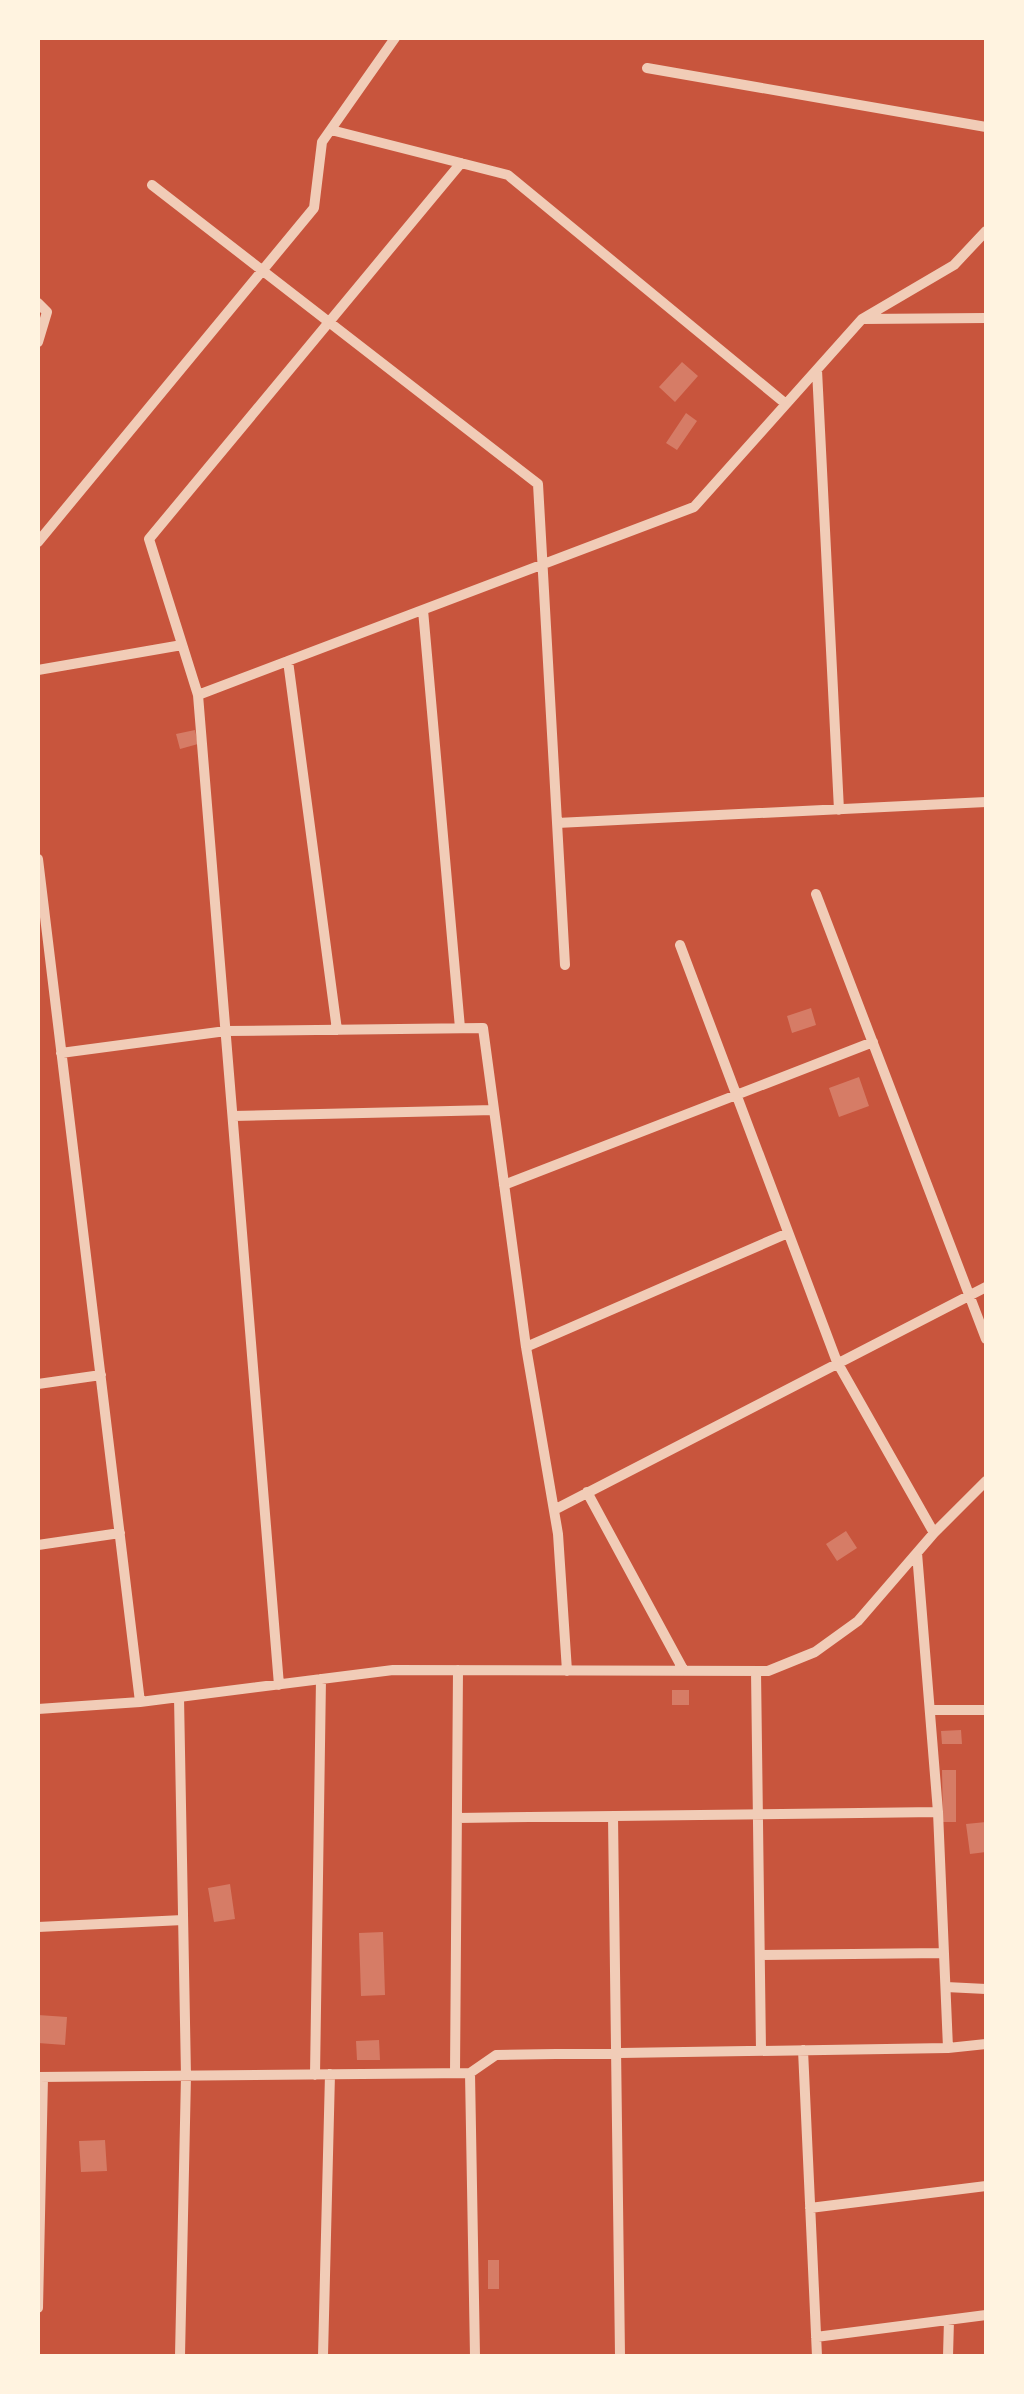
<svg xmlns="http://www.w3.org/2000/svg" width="1024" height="2394" font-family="'PT Sans Narrow',sans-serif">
<rect width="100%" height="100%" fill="#c8553d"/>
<!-- building -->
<path fill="#d67c66" d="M 682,362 L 698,376 L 675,402 L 659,387 Z
M 686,413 L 697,421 L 677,450 L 666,443 Z
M 195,730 L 198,744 L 180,749 L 176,734 Z
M 811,1008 L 816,1025 L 792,1033 L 787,1016 Z
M 859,1077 L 869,1106 L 839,1117 L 829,1088 Z
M 846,1531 L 857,1548 L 837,1561 L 826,1544 Z
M 672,1690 L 689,1690 L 689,1705 L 672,1705 Z
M 961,1730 L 962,1744 L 942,1744 L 941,1731 Z
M 942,1770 L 956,1770 L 956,1822 L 943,1822 Z
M 986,1822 L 986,1852 L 970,1854 L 966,1824 Z
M 230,1884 L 235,1919 L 214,1922 L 208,1888 Z
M 383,1932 L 385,1995 L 361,1996 L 359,1933 Z
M 38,2015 L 67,2017 L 65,2045 L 38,2043 Z
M 379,2040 L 380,2060 L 357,2060 L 356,2041 Z
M 105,2140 L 107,2171 L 81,2172 L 79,2141 Z
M 488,2260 L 499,2260 L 499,2289 L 488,2289 Z"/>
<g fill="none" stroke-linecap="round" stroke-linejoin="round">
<!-- minor -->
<path stroke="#f1ccb7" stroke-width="10" d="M 647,68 L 986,127
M 331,130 L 508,175 L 786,404
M 152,185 L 538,484 L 565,965
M 38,303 L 47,312 L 38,342
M 863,319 L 986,318
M 817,370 L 839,810
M 38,542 L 314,208 L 322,142 L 395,38
M 423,610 L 460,1028
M 288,661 L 337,1030
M 38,670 L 182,645
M 198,695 L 694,507 L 862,319 L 954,265 L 986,231
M 557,823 L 986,802
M 38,859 L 140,1702
M 816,894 L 986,1339
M 680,945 L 837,1362 L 934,1533
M 61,1053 L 226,1031 L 483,1028 L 526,1347 L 558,1534 L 567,1671
M 233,1116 L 494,1110
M 504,1185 L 873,1042
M 526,1347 L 788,1233
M 38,1384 L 101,1375
M 587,1492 L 684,1671
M 554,1510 L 986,1287
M 38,1545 L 120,1533
M 917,1553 L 938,1812 L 948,2048
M 756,1671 L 761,2051
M 279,1685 L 198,695 L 149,539 L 461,163
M 179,1697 L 186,2076 L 180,2356
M 38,1709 L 140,1702 L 393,1670 L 768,1671 L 815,1652 L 858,1621 L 934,1533 L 986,1481
M 930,1710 L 986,1710
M 613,1816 L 620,2356
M 457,1818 L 938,1812
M 38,1927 L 183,1920
M 760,1955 L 944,1953
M 946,1987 L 986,1989
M 803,2050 L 817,2356
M 455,2073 L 458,1670
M 470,2073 L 475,2356
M 315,2075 L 321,1679
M 38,2077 L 470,2073 L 496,2055 L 948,2048 L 986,2044
M 810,2208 L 986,2186
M 38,2308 L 43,2077
M 816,2337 L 986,2315
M 323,2356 L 330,2074
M 948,2356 L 949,2320"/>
</g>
<!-- border -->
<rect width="1024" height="2394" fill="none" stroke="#fff3e0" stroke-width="80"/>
</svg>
